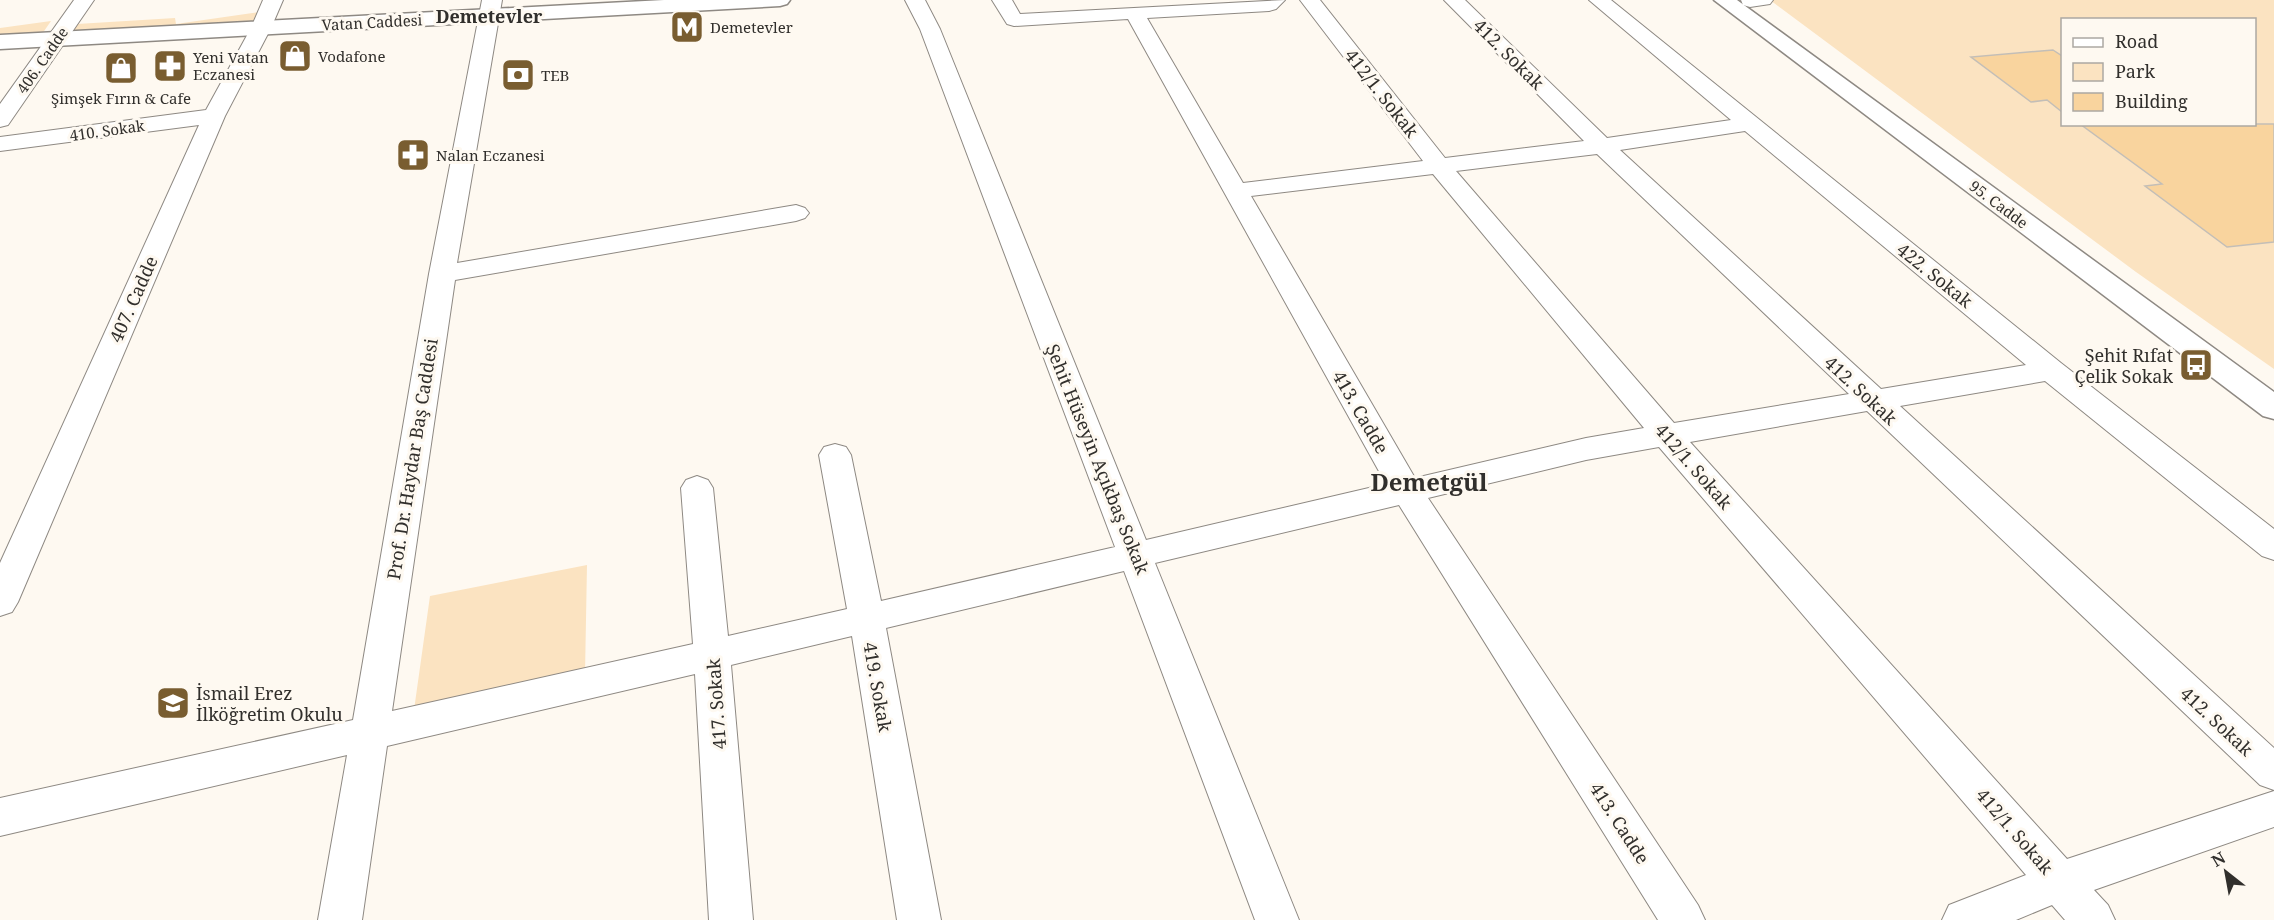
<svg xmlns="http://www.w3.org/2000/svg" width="2274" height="920" font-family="'Noto Serif',serif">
<rect width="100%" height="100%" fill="#fef9f1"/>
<!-- green -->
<path fill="#fbe3c1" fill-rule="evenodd" d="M 1770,0 L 2274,0 L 2274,369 L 2136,272 ZM 2062,20 L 2254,20 L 2254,124 L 2062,124 Z
M 260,12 L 255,24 L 68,37 L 77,24 L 175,18 L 176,24 Z
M 51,21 L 40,37 L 0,39 L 0,28 Z
M 587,565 L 585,674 L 414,710 L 430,596 Z"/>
<!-- building -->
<path fill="#f9d49e" stroke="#c3beb7" stroke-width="1.5" d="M 2053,50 L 2062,56 L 2062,112 L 2047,100 L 2031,102 L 1971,57 Z
M 2080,124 L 2274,124 L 2274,242 L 2227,247 L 2145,186 L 2162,184 Z"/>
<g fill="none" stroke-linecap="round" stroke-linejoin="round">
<defs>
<path id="minor" d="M 74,0 L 94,0 L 8,125 L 0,127 L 0,104 Z
M 263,0 L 283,0 L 271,28 L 225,116 L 18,602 L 12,612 L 0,616 L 0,563 L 199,125 L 0,151 L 0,137 L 206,110 L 251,28 Z
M 482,0 L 502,0 L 457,263 L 796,205 L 805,208 L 809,213 L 805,218 L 796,221 L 455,280 L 392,711 L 693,644 L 681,488 L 686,480 L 697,476 L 708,480 L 713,488 L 728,636 L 847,609 L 819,455 L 824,447 L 835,444 L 846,447 L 851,455 L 881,601 L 1115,547 L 920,29 L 905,0 L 925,0 L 940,29 L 1146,540 L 1386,484 L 1128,19 L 1014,26 L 1007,24 L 992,0 L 1012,0 L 1020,14 L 1285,0 L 1276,9 L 1269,11 L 1147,18 L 1243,183 L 1423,161 L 1300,0 L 1320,0 L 1445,158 L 1584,141 L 1444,0 L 1465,0 L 1607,138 L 1731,120 L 1589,0 L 1611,0 L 2061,363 L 2274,529 L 2274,560 L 2262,556 L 2045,381 L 1900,406 L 2274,748 L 2274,790 L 2260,785 L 1867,411 L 1690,442 L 2067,859 L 2274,791 L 2274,827 L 2094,890 L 2108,905 L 2115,920 L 2065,920 L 2052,905 L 2016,920 L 1942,920 L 1949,905 L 2026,875 L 1659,447 L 1586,460 L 1428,498 L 1698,905 L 1705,920 L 1658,920 L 1399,505 L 1155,563 L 1299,920 L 1255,920 L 1124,571 L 886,628 L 941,920 L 897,920 L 852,636 L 731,665 L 753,920 L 709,920 L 695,674 L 387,746 L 362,920 L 318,920 L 347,755 L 0,836 L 0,798 L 353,720 L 429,274 ZM 1745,131 L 2026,365 L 1881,389 L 1620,150 ZM 1597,154 L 1849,394 L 1674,423 L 1456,171 ZM 1433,174 L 1644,428 L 1586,438 L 1415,478 L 1251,196 Z
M 1741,0 L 1773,0 L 1770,4 L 1750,7 L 1743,5 Z"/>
<path id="major" d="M 664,0 L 790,0 L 787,4 L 780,6 L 0,49 L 0,35 Z
M 1714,0 L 1737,0 L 2274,392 L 2274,419 L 2263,416 Z"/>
</defs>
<!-- minor casing -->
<use href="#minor" stroke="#8e8983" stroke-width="2"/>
<!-- major casing -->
<use href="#major" stroke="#8e8983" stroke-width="3"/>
<!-- minor -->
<use href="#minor" fill="#fff" fill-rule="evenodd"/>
<!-- major -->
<use href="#major" fill="#fff" fill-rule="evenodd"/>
</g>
<!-- icons -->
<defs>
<symbol id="metro-square" viewBox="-11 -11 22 22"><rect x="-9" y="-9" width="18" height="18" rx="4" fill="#795d30" stroke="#fef9f1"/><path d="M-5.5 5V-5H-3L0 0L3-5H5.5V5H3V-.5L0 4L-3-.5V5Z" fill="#fff"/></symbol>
<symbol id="shop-square" viewBox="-11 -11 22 22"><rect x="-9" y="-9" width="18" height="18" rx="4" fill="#795d30" stroke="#fef9f1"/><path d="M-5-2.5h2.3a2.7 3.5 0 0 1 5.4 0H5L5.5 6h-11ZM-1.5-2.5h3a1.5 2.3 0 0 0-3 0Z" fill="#fff"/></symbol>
<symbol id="pharmacy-square" viewBox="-11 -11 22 22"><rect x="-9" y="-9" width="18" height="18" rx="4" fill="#795d30" stroke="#fef9f1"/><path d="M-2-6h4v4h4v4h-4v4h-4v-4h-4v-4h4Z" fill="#fff"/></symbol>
<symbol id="bank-square" viewBox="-11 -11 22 22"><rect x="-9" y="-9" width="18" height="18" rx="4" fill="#795d30" stroke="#fef9f1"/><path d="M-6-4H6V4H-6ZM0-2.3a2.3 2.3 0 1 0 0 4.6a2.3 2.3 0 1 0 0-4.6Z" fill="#fff"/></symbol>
<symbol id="bus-square" viewBox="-11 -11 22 22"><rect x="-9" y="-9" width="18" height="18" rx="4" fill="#795d30" stroke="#fef9f1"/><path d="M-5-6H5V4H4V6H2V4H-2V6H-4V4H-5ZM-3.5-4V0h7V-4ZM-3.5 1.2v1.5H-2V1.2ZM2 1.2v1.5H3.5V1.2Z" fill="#fff"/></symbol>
<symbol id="school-square" viewBox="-11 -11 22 22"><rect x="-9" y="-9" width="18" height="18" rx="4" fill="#795d30" stroke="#fef9f1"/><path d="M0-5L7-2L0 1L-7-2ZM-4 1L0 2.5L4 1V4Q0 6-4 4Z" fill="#fff"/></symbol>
</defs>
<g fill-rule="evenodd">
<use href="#metro-square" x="668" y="8" width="38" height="38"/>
<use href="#shop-square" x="276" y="37" width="38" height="38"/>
<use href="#pharmacy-square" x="151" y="47" width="38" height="38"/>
<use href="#shop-square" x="102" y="49" width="38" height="38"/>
<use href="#bank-square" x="499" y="56" width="38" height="38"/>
<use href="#pharmacy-square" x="394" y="136" width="38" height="38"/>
<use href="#bus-square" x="2177" y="346" width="38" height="38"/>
<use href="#school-square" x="154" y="684" width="38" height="38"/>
</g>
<g text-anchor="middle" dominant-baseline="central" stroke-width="6" stroke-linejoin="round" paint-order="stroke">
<!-- far-street labels -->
<g font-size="15" fill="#312f2c" stroke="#fef9f1">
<text transform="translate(372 22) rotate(-3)">Vatan Caddesi</text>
<text transform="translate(42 60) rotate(-55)">406. Cadde</text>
<text transform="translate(107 130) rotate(-8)">410. Sokak</text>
<text transform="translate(1999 204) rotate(37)">95. Cadde</text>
</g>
<!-- far-poi labels -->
<g font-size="15" fill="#312f2c" stroke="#fef9f1" text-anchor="start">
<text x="710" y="27">Demetevler</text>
<text x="318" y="56">Vodafone</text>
<text x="193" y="57">Yeni Vatan<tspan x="193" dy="17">Eczanesi</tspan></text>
<text x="541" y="75">TEB</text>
<text x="121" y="98" text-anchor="middle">Şimşek Fırın &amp; Cafe</text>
<text x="436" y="155">Nalan Eczanesi</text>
</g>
<!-- far-quarter labels -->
<g font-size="18" font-weight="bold" fill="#312f2c" stroke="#fef9f1">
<text x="489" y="16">Demetevler</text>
</g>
<!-- street labels -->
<g font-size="18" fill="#312f2c" stroke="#fef9f1">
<text transform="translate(1509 54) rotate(45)">412. Sokak</text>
<text transform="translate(1382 93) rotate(52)">412/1. Sokak</text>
<text transform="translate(1935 275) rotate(39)">422. Sokak</text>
<text transform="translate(133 299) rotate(-66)">407. Cadde</text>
<text transform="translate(1861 390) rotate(43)">412. Sokak</text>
<text transform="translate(1361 412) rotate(60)">413. Cadde</text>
<text transform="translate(412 459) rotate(-81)">Prof. Dr. Haydar Baş Caddesi</text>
<text transform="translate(1098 459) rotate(68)">Şehit Hüseyin Açıkbaş Sokak</text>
<text transform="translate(1694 466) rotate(49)">412/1. Sokak</text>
<text transform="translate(878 687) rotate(80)">419. Sokak</text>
<text transform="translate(716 704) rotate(-94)">417. Sokak</text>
<text transform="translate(2217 721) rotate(43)">412. Sokak</text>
<text transform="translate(1620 823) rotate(57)">413. Cadde</text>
<text transform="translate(2015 831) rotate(49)">412/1. Sokak</text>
</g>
<!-- poi labels -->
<g font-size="18" fill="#312f2c" stroke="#fef9f1" text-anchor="end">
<text x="2173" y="355">Şehit Rıfat<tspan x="2173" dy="21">Çelik Sokak</tspan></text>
<text x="196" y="693" text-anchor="start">İsmail Erez<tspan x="196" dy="21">İlköğretim Okulu</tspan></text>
</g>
<!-- district labels -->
<g font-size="24" font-weight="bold" fill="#312f2c" stroke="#fef9f1">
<text x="1429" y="481">Demetgül</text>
</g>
</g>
<!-- legend -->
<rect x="2061" y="18" width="195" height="108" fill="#fef9f1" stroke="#aca8a2" stroke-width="1.5"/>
<rect x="2073" y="38" width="30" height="9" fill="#ffffff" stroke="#aca8a2" stroke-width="1.5"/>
<text x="2115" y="48" font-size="18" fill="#312f2c">Road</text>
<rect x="2073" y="63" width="30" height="18" fill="#fbe3c1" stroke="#aca8a2" stroke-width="1.5"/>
<text x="2115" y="78" font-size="18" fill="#312f2c">Park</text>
<rect x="2073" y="93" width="30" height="18" fill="#f9d49e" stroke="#aca8a2" stroke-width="1.5"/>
<text x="2115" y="108" font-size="18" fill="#312f2c">Building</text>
<!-- north arrow -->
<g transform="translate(2226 872) rotate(329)" stroke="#fef9f1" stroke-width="4.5" paint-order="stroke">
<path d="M0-4.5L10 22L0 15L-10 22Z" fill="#312f2c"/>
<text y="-9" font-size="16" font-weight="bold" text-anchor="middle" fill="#312f2c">N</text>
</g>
</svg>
